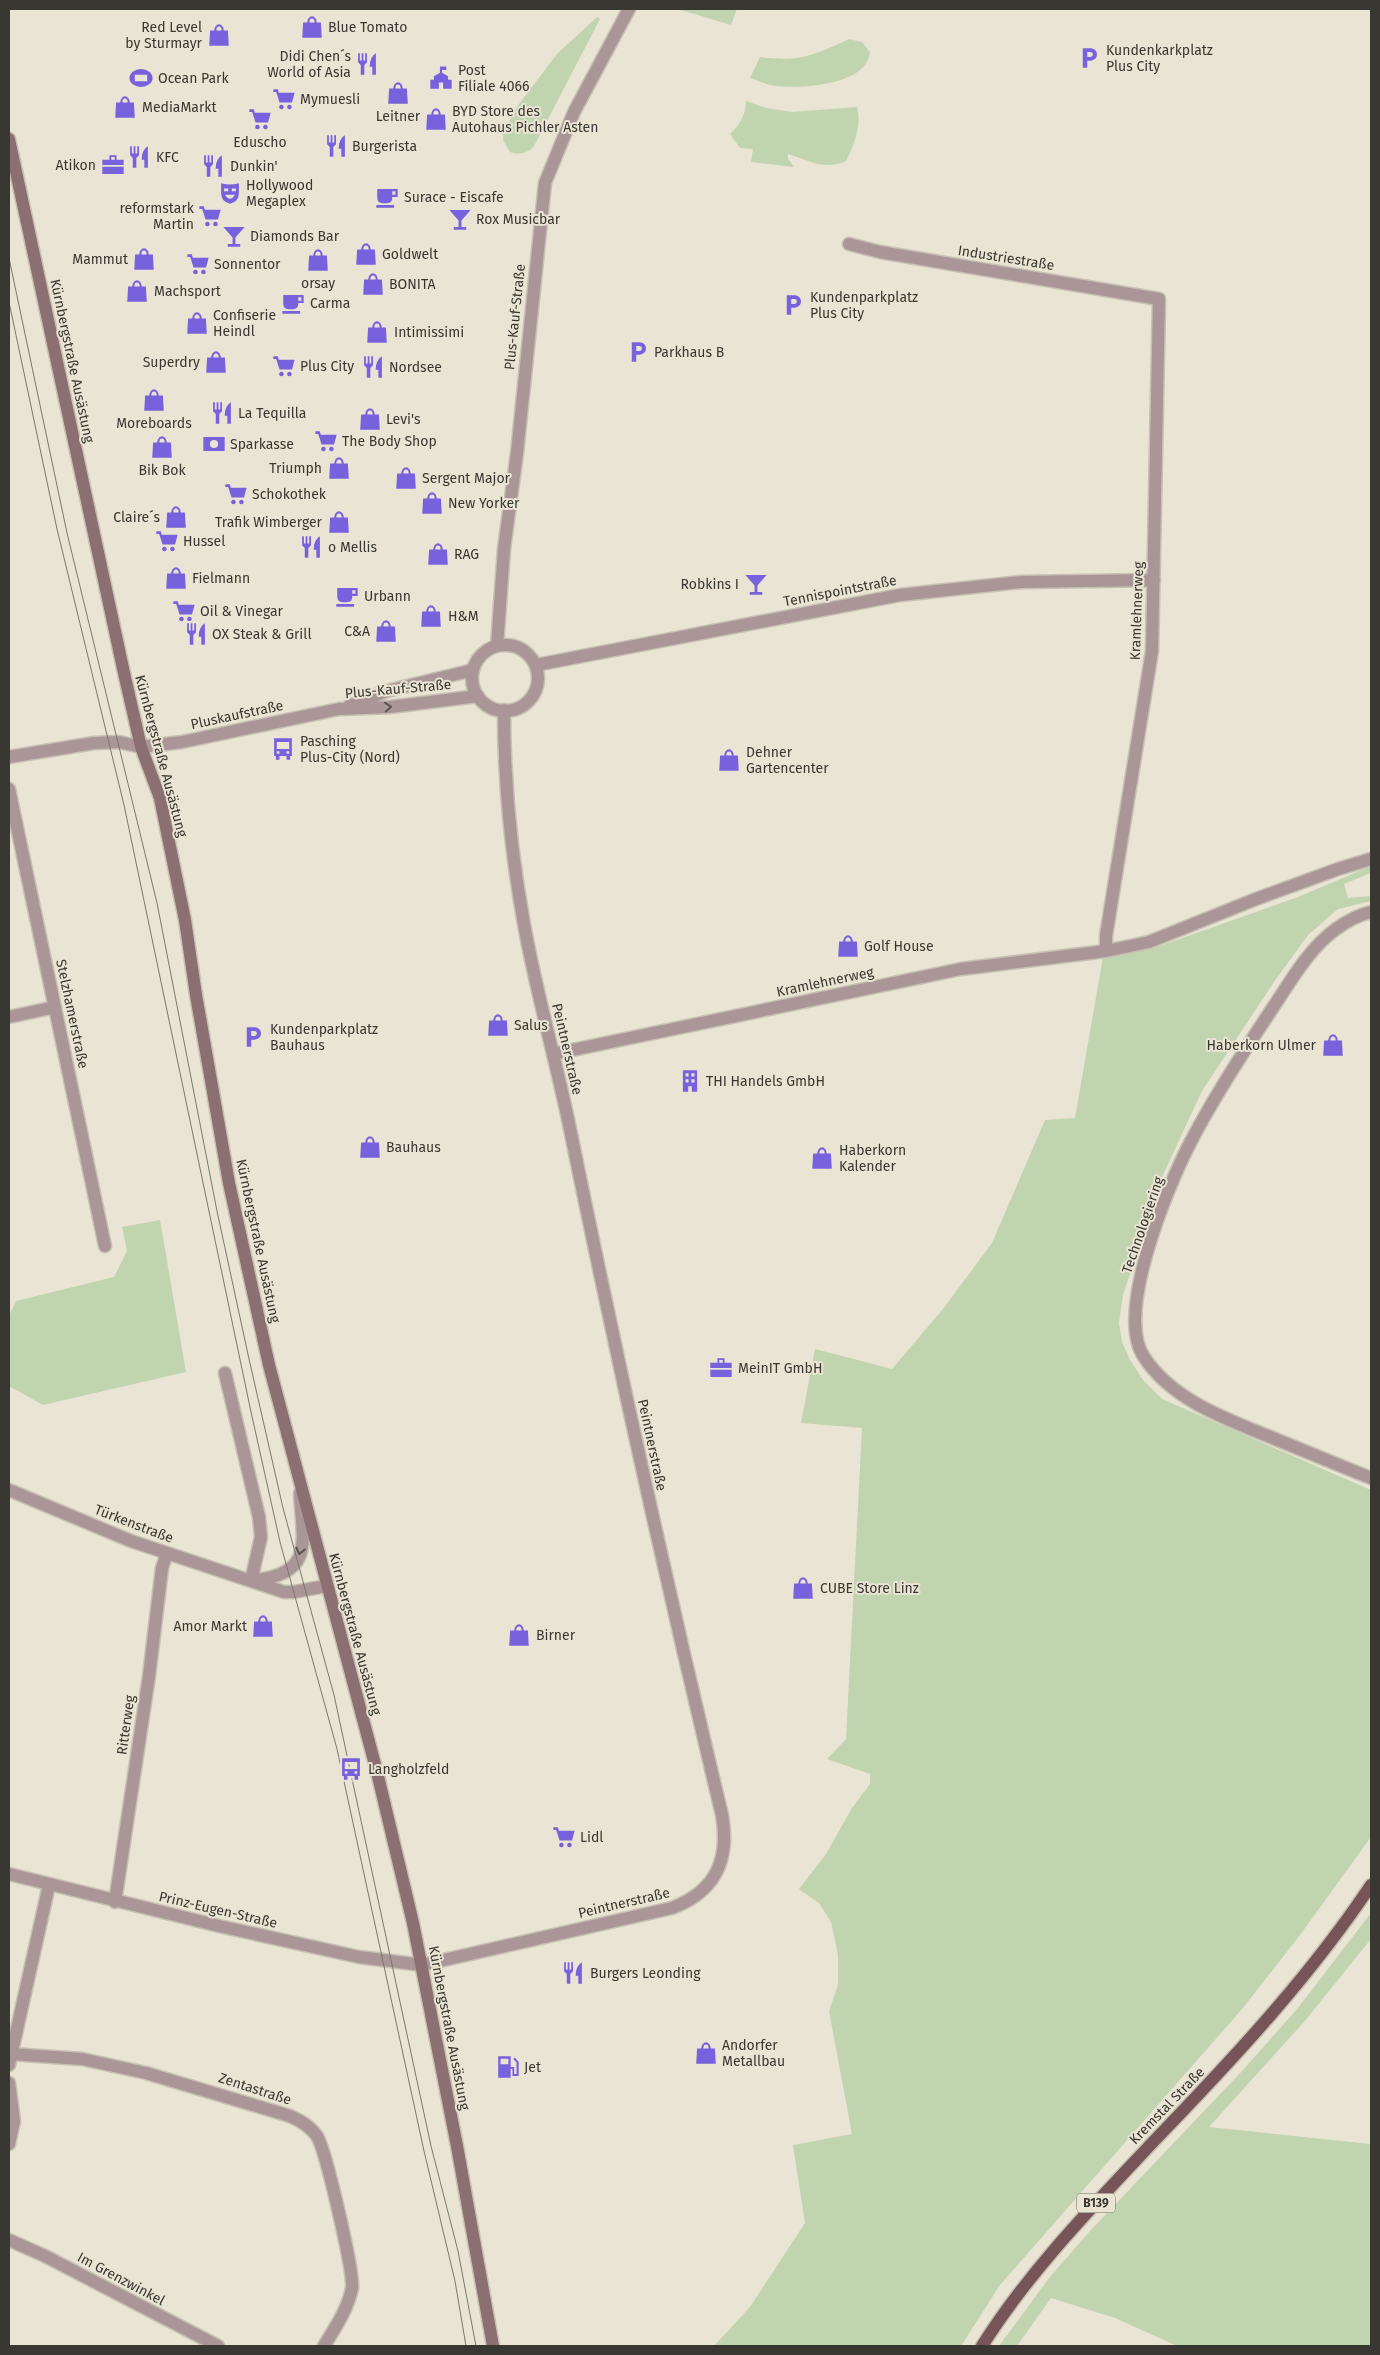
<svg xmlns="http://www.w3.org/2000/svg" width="1380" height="2355" font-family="'Fira Sans',sans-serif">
<rect width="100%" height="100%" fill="#eae4d4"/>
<!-- green -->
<path fill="#c1d4b0" d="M 678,9 L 737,9 L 731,25 Z
M 597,17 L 600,19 L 534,146 C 527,154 519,155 510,152 L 503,140 L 503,133 L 516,108 L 557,54 Z
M 849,39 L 862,42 L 870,52 C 868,85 801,89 776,86 C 768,85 759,81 750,78 L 760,57 C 799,62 813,56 849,39 Z
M 746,101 L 766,108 L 792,112 L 857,107 C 862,124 854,146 846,161 C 825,171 808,160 788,154 L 788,159 L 794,167 L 751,162 L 753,149 L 740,148 L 730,134 C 740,125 746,114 746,101 Z
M 1371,866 L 1371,873 L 1344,884 L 1348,898 L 1371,896 L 1371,901 L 1338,909 L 1308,935 L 1274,982 L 1202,1091 L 1163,1175 L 1123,1295 L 1119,1323 L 1122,1342 L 1130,1360 L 1143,1380 L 1162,1399 L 1371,1490 L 1371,1837 L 1300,1935 L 1243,2008 L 1000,2285 L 961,2346 L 714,2346 L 750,2307 L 805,2223 L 793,2145 L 852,2134 L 829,2011 L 838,1985 L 838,1955 L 831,1922 L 819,1903 L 799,1889 L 826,1854 L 852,1808 L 870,1784 L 870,1774 L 827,1759 L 846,1739 L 862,1428 L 801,1423 L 815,1349 L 892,1369 L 943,1309 L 992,1243 L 1045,1120 L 1075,1118 L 1103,957 L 1157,947 L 1298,897 Z
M 160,1220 L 186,1372 L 43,1405 L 9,1386 L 9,1316 L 16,1301 L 114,1277 L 127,1251 L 122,1227 Z
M 1371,1913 L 1371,1939 L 1304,2022 L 1209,2127 L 1371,2144 L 1371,2346 L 1177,2346 L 1115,2318 L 1051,2298 L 1017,2346 L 999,2346 L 1049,2278 L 1090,2231 L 1242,2071 L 1297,2009 Z"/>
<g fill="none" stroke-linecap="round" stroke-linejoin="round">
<defs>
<path id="minor" d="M 849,244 L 880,252 L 1159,299 L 1152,651 L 1106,936 L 1106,951
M 536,665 L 900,595 L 1021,582 L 1154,580
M 349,706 L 387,691 L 473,670
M 9,757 L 94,743 L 119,742 L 141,747 L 182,742 L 339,709 L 390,707 L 478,696
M 9,789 L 105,1246
M 1371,912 C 1358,915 1347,921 1336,929 C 1308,949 1289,984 1270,1012 C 1241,1056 1212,1100 1188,1147 C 1166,1191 1115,1314 1144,1357 C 1173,1402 1232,1421 1280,1441 C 1310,1453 1340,1466 1371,1478
M 9,1017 L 55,1007
M 553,1054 L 961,969 L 1106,951 L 1149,942 L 1256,899 L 1338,869 L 1371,859
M 225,1373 L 259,1517 L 261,1537 L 251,1581
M 9,1490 L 131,1541 L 284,1592 L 294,1592 L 326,1586
M 256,1580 C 316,1573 302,1539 300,1493
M 9,1874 L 219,1926 L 359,1957 L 422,1965
M 115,1902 L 149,1676 L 162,1568 L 167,1553
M 11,2054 L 82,2059 L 146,2073 L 290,2116 C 301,2121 310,2126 317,2136 C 326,2151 354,2272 352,2288 C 348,2309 335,2328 324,2346
M 9,2065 L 49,1885
M 9,2083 L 14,2121 L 9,2144
M 9,2240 L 45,2256 L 218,2346"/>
<path id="tertiary" d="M472 678a33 33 0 1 1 66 0a33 33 0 1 1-66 0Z
M 497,646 L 504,549 L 517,453 L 545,183 L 574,112 L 629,9
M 422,1965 L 672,1908 C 716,1891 730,1860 722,1815 C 667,1586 616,1355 569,1124 C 555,1057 536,991 524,924 C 511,853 504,783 504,710"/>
<path id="secondary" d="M 9,139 L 124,673 L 141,747 L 160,798 L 185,920 L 196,995 L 229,1183 L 269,1365 L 377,1772 L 413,1923 L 457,2146 L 493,2346"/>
<path id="primary" d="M 982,2346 C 1030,2270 1093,2206 1154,2141 C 1232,2060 1309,1978 1371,1885"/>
</defs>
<!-- minor casing -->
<use href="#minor" stroke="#c7c1b3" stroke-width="15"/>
<!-- tertiary casing -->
<use href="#tertiary" stroke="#c7c1b3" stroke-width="15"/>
<!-- secondary casing -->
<use href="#secondary" stroke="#c7c1b3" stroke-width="15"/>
<!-- primary casing -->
<use href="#primary" stroke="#c7c1b3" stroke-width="15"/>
<!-- minor -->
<use href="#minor" stroke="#aa9597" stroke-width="12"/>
<!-- tertiary -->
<use href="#tertiary" stroke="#aa9597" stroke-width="12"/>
<!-- secondary -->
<use href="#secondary" stroke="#8c6f71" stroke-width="12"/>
<!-- primary -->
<use href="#primary" stroke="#775457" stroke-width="12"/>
<!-- tram -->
<path stroke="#7a776d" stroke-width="1" d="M 9,258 L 67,533 L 157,903 L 217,1211 L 249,1359 L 283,1508 L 334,1695 L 431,2146 L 458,2251 L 476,2346
M 9,302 L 57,529 L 124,805 L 251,1412 L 280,1542 L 337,1749 L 424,2151 L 455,2281 L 466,2346"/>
</g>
<!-- one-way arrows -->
<defs><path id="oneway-chevron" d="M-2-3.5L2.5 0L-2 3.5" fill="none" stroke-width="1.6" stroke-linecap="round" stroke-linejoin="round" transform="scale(1.25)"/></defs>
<g stroke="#5b5350">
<use href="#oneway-chevron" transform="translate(388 707) rotate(-4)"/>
<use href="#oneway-chevron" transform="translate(300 1551) rotate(102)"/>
</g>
<!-- icons -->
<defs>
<symbol id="shop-bare" viewBox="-9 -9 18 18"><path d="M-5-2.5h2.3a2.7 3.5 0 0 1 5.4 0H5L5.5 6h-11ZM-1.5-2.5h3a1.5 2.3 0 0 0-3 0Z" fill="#7861dc" stroke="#eae4d4" stroke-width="2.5" paint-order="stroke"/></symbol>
<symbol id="parking-bare" viewBox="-9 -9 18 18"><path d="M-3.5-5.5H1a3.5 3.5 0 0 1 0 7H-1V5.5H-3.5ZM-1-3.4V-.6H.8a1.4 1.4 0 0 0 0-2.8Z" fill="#7861dc" stroke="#eae4d4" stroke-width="2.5" paint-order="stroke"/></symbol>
<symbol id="restaurant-bare" viewBox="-9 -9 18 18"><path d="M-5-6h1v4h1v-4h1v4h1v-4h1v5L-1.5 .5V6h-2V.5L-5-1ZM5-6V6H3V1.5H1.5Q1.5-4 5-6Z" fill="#7861dc" stroke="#eae4d4" stroke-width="2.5" paint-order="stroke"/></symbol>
<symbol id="stadium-bare" viewBox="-9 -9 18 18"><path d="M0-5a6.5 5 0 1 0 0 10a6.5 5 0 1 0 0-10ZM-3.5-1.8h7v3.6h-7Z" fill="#7861dc" stroke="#eae4d4" stroke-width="2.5" paint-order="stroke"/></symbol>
<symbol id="civic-bare" viewBox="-9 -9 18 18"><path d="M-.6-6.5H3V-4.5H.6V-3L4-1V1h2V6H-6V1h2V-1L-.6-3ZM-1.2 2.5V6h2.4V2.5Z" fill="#7861dc" stroke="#eae4d4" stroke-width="2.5" paint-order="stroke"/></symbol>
<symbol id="supermarket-bare" viewBox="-9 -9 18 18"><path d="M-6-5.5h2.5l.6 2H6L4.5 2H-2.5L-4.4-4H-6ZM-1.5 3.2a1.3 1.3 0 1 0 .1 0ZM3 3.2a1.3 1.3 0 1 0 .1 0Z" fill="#7861dc" stroke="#eae4d4" stroke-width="2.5" paint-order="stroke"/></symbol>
<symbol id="office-bare" viewBox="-9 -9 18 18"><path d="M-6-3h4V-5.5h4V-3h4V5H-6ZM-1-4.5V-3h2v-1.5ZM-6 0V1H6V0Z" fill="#7861dc" stroke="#eae4d4" stroke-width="2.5" paint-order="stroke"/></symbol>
<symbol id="theatre-bare" viewBox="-9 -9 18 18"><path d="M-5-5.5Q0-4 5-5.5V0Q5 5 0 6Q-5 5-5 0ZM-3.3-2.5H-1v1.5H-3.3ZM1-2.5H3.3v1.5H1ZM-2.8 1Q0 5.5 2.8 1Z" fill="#7861dc" stroke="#eae4d4" stroke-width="2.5" paint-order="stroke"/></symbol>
<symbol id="cafe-bare" viewBox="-9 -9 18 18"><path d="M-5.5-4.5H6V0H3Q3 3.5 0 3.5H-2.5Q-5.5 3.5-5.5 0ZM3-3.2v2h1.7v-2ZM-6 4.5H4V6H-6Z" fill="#7861dc" stroke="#eae4d4" stroke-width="2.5" paint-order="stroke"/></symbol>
<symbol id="bar-bare" viewBox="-9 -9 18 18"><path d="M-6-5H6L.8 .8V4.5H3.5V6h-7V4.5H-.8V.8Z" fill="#7861dc" stroke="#eae4d4" stroke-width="2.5" paint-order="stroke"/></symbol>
<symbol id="bank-bare" viewBox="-9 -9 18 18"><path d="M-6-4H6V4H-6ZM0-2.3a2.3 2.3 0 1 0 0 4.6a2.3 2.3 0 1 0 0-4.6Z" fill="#7861dc" stroke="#eae4d4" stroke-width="2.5" paint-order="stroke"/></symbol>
<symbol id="bus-bare" viewBox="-9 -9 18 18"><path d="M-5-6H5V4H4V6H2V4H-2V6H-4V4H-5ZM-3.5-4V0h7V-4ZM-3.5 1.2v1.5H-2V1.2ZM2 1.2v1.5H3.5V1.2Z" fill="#7861dc" stroke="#eae4d4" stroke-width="2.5" paint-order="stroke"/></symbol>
<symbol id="building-bare" viewBox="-9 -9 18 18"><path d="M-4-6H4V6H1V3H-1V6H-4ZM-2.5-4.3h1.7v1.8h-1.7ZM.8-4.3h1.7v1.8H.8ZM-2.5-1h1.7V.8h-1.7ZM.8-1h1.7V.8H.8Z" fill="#7861dc" stroke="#eae4d4" stroke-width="2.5" paint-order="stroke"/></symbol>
<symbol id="fuel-bare" viewBox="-9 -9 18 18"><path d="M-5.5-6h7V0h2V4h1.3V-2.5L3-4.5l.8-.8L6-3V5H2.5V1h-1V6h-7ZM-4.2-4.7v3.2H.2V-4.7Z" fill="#7861dc" stroke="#eae4d4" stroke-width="2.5" paint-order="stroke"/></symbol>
</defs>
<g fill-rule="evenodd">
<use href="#shop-bare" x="296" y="11" width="32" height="32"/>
<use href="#shop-bare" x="203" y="19" width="32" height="32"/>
<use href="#parking-bare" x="1073" y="42" width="32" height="32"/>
<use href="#restaurant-bare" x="351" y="48" width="32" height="32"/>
<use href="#stadium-bare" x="125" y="62" width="32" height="32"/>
<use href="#civic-bare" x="425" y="62" width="32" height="32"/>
<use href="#shop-bare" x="382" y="77" width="32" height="32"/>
<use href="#supermarket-bare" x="268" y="83" width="32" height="32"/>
<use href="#shop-bare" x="109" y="91" width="32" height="32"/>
<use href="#supermarket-bare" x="244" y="103" width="32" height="32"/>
<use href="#shop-bare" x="420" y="103" width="32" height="32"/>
<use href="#restaurant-bare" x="320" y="130" width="32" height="32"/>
<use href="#restaurant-bare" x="123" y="141" width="32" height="32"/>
<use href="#office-bare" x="97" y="149" width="32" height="32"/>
<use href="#restaurant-bare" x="197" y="150" width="32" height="32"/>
<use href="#theatre-bare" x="214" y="177" width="32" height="32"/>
<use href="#cafe-bare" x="371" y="181" width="32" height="32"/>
<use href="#supermarket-bare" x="194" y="200" width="32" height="32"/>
<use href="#bar-bare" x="444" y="203" width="32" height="32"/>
<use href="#bar-bare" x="218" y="220" width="32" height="32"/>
<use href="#shop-bare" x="350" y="238" width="32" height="32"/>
<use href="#shop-bare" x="128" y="243" width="32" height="32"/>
<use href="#shop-bare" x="302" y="244" width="32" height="32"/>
<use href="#supermarket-bare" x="182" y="248" width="32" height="32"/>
<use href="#shop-bare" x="357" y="268" width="32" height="32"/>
<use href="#shop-bare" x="121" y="275" width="32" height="32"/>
<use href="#cafe-bare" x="277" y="287" width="32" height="32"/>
<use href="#parking-bare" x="777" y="289" width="32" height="32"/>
<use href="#shop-bare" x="181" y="307" width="32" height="32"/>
<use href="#shop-bare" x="361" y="316" width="32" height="32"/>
<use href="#parking-bare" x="622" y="336" width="32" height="32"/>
<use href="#shop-bare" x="200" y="346" width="32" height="32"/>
<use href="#supermarket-bare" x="268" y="350" width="32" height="32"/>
<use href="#restaurant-bare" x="357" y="351" width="32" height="32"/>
<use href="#shop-bare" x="138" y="384" width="32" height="32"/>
<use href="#restaurant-bare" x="206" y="397" width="32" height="32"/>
<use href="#shop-bare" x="354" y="403" width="32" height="32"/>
<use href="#supermarket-bare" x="310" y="425" width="32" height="32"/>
<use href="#bank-bare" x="198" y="428" width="32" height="32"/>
<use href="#shop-bare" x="146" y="431" width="32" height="32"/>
<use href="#shop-bare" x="323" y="452" width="32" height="32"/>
<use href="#shop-bare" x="390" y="462" width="32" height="32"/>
<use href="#supermarket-bare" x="220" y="478" width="32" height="32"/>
<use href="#shop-bare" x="416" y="487" width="32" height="32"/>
<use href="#shop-bare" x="160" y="501" width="32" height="32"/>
<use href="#shop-bare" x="323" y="506" width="32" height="32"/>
<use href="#supermarket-bare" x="151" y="525" width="32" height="32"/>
<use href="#restaurant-bare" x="295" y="531" width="32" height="32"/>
<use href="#shop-bare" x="422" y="538" width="32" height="32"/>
<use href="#shop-bare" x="160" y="562" width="32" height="32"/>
<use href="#bar-bare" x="740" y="568" width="32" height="32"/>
<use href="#cafe-bare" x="331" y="580" width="32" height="32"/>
<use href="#supermarket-bare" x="168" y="595" width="32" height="32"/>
<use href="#shop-bare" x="415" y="600" width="32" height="32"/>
<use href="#shop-bare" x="370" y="615" width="32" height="32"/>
<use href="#restaurant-bare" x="180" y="618" width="32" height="32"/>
<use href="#bus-bare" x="267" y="733" width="32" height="32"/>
<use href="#shop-bare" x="713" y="744" width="32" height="32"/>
<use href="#shop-bare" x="832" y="930" width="32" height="32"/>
<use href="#shop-bare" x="482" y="1009" width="32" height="32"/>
<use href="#parking-bare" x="237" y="1021" width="32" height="32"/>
<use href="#shop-bare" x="1317" y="1029" width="32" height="32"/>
<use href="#building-bare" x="674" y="1065" width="32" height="32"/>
<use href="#shop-bare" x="354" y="1131" width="32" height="32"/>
<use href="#shop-bare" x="806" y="1142" width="32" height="32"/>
<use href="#office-bare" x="705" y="1352" width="32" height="32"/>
<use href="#shop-bare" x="787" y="1572" width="32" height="32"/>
<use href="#shop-bare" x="247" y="1610" width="32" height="32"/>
<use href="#shop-bare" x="503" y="1619" width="32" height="32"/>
<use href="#bus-bare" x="335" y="1753" width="32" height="32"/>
<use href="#supermarket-bare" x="548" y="1821" width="32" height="32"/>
<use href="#restaurant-bare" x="557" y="1957" width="32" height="32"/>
<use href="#shop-bare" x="690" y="2037" width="32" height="32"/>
<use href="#fuel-bare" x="492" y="2051" width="32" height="32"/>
</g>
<g text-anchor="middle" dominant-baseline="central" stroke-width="4" stroke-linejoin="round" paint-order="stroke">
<!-- shield labels -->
<rect fill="#eae4d4" stroke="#6e6b62" stroke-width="1" x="1077" y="2193.5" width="38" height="19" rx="4"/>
<g font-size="12" font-weight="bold" fill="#393731">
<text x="1096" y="2203">B139</text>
</g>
<!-- poi labels -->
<g font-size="14" fill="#393731" stroke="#eae4d4" text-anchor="start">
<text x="202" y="27" text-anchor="end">Red Level<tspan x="202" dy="16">by Sturmayr</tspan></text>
<text x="328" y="27">Blue Tomato</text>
<text x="1106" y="50">Kundenkarkplatz<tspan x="1106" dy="16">Plus City</tspan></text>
<text x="351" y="56" text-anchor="end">Didi Chen´s<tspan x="351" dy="16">World of Asia</tspan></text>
<text x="458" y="70">Post<tspan x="458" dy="16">Filiale 4066</tspan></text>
<text x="158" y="78">Ocean Park</text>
<text x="300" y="99">Mymuesli</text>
<text x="142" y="107">MediaMarkt</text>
<text x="452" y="111">BYD Store des<tspan x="452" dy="16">Autohaus Pichler Asten</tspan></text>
<text x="398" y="116" text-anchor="middle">Leitner</text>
<text x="260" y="142" text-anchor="middle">Eduscho</text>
<text x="352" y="146">Burgerista</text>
<text x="156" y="157">KFC</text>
<text x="96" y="165" text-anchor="end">Atikon</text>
<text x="230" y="166">Dunkin'</text>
<text x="246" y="185">Hollywood<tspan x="246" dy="16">Megaplex</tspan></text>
<text x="404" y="197">Surace - Eiscafe</text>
<text x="194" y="208" text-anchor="end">reformstark<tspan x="194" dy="16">Martin</tspan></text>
<text x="476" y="219">Rox Musicbar</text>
<text x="250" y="236">Diamonds Bar</text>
<text x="382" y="254">Goldwelt</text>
<text x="128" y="259" text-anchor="end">Mammut</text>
<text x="214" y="264">Sonnentor</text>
<text x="318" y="283" text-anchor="middle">orsay</text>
<text x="389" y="284">BONITA</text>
<text x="154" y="291">Machsport</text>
<text x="810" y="297">Kundenparkplatz<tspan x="810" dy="16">Plus City</tspan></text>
<text x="310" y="303">Carma</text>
<text x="213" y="315">Confiserie<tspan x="213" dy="16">Heindl</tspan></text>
<text x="394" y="332">Intimissimi</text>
<text x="654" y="352">Parkhaus B</text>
<text x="200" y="362" text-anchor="end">Superdry</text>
<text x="300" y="366">Plus City</text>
<text x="389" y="367">Nordsee</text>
<text x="238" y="413">La Tequilla</text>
<text x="386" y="419">Levi's</text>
<text x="154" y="423" text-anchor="middle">Moreboards</text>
<text x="342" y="441">The Body Shop</text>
<text x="230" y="444">Sparkasse</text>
<text x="322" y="468" text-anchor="end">Triumph</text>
<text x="162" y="470" text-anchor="middle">Bik Bok</text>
<text x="422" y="478">Sergent Major</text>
<text x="252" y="494">Schokothek</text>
<text x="448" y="503">New Yorker</text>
<text x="160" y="517" text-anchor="end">Claire´s</text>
<text x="322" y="522" text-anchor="end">Trafik Wimberger</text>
<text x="183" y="541">Hussel</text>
<text x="328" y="547">o Mellis</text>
<text x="454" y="554">RAG</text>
<text x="192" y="578">Fielmann</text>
<text x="739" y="584" text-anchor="end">Robkins I</text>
<text x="364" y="596">Urbann</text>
<text x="200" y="611">Oil &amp; Vinegar</text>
<text x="448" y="616">H&amp;M</text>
<text x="370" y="631" text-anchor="end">C&amp;A</text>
<text x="212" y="634">OX Steak &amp; Grill</text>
<text x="300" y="741">Pasching<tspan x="300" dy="16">Plus-City (Nord)</tspan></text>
<text x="746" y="752">Dehner<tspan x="746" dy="16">Gartencenter</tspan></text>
<text x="864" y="946">Golf House</text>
<text x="514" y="1025">Salus</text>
<text x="270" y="1029">Kundenparkplatz<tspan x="270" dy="16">Bauhaus</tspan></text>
<text x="1316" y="1045" text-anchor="end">Haberkorn Ulmer</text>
<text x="706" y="1081">THI Handels GmbH</text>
<text x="386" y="1147">Bauhaus</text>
<text x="839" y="1150">Haberkorn<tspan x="839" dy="16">Kalender</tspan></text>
<text x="738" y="1368">MeinIT GmbH</text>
<text x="820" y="1588">CUBE Store Linz</text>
<text x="247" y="1626" text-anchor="end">Amor Markt</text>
<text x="536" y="1635">Birner</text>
<text x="368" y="1769">Langholzfeld</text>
<text x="580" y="1837">Lidl</text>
<text x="590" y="1973">Burgers Leonding</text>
<text x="722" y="2045">Andorfer<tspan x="722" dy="16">Metallbau</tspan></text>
<text x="524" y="2067">Jet</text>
</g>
<!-- street labels -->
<g font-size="14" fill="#393731" stroke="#eae4d4">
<text transform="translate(1006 258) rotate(9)">Industriestraße</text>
<text transform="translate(515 317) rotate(-84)">Plus-Kauf-Straße</text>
<text transform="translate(72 361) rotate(78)">Kürnbergstraße Ausästung</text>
<text transform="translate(840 591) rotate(-11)">Tennispointstraße</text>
<text transform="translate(1137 611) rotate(-88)">Kramlehnerweg</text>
<text transform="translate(398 689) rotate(-5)">Plus-Kauf-Straße</text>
<text transform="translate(237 715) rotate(-12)">Pluskaufstraße</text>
<text transform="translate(161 756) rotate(75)">Kürnbergstraße Ausästung</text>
<text transform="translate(825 982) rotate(-12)">Kramlehnerweg</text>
<text transform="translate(72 1014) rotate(78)">Stelzhamerstraße</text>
<text transform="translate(567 1049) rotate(77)">Peintnerstraße</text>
<text transform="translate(1143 1225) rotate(-71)">Technologiering</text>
<text transform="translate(258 1241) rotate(78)">Kürnbergstraße Ausästung</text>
<text transform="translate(652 1445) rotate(78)">Peintnerstraße</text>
<text transform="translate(134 1524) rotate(21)">Türkenstraße</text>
<text transform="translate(355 1634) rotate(75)">Kürnbergstraße Ausästung</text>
<text transform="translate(126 1725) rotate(-82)">Ritterweg</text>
<text transform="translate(624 1903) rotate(-13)">Peintnerstraße</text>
<text transform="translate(218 1910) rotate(13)">Prinz-Eugen-Straße</text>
<text transform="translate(449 2028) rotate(79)">Kürnbergstraße Ausästung</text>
<text transform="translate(255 2089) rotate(18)">Zentastraße</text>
<text transform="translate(1167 2106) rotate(-46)">Kremstal Straße</text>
<text transform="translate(121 2279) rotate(28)">Im Grenzwinkel</text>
</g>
</g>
<!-- border -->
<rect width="1380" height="2355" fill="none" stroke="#393731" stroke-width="20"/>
</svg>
